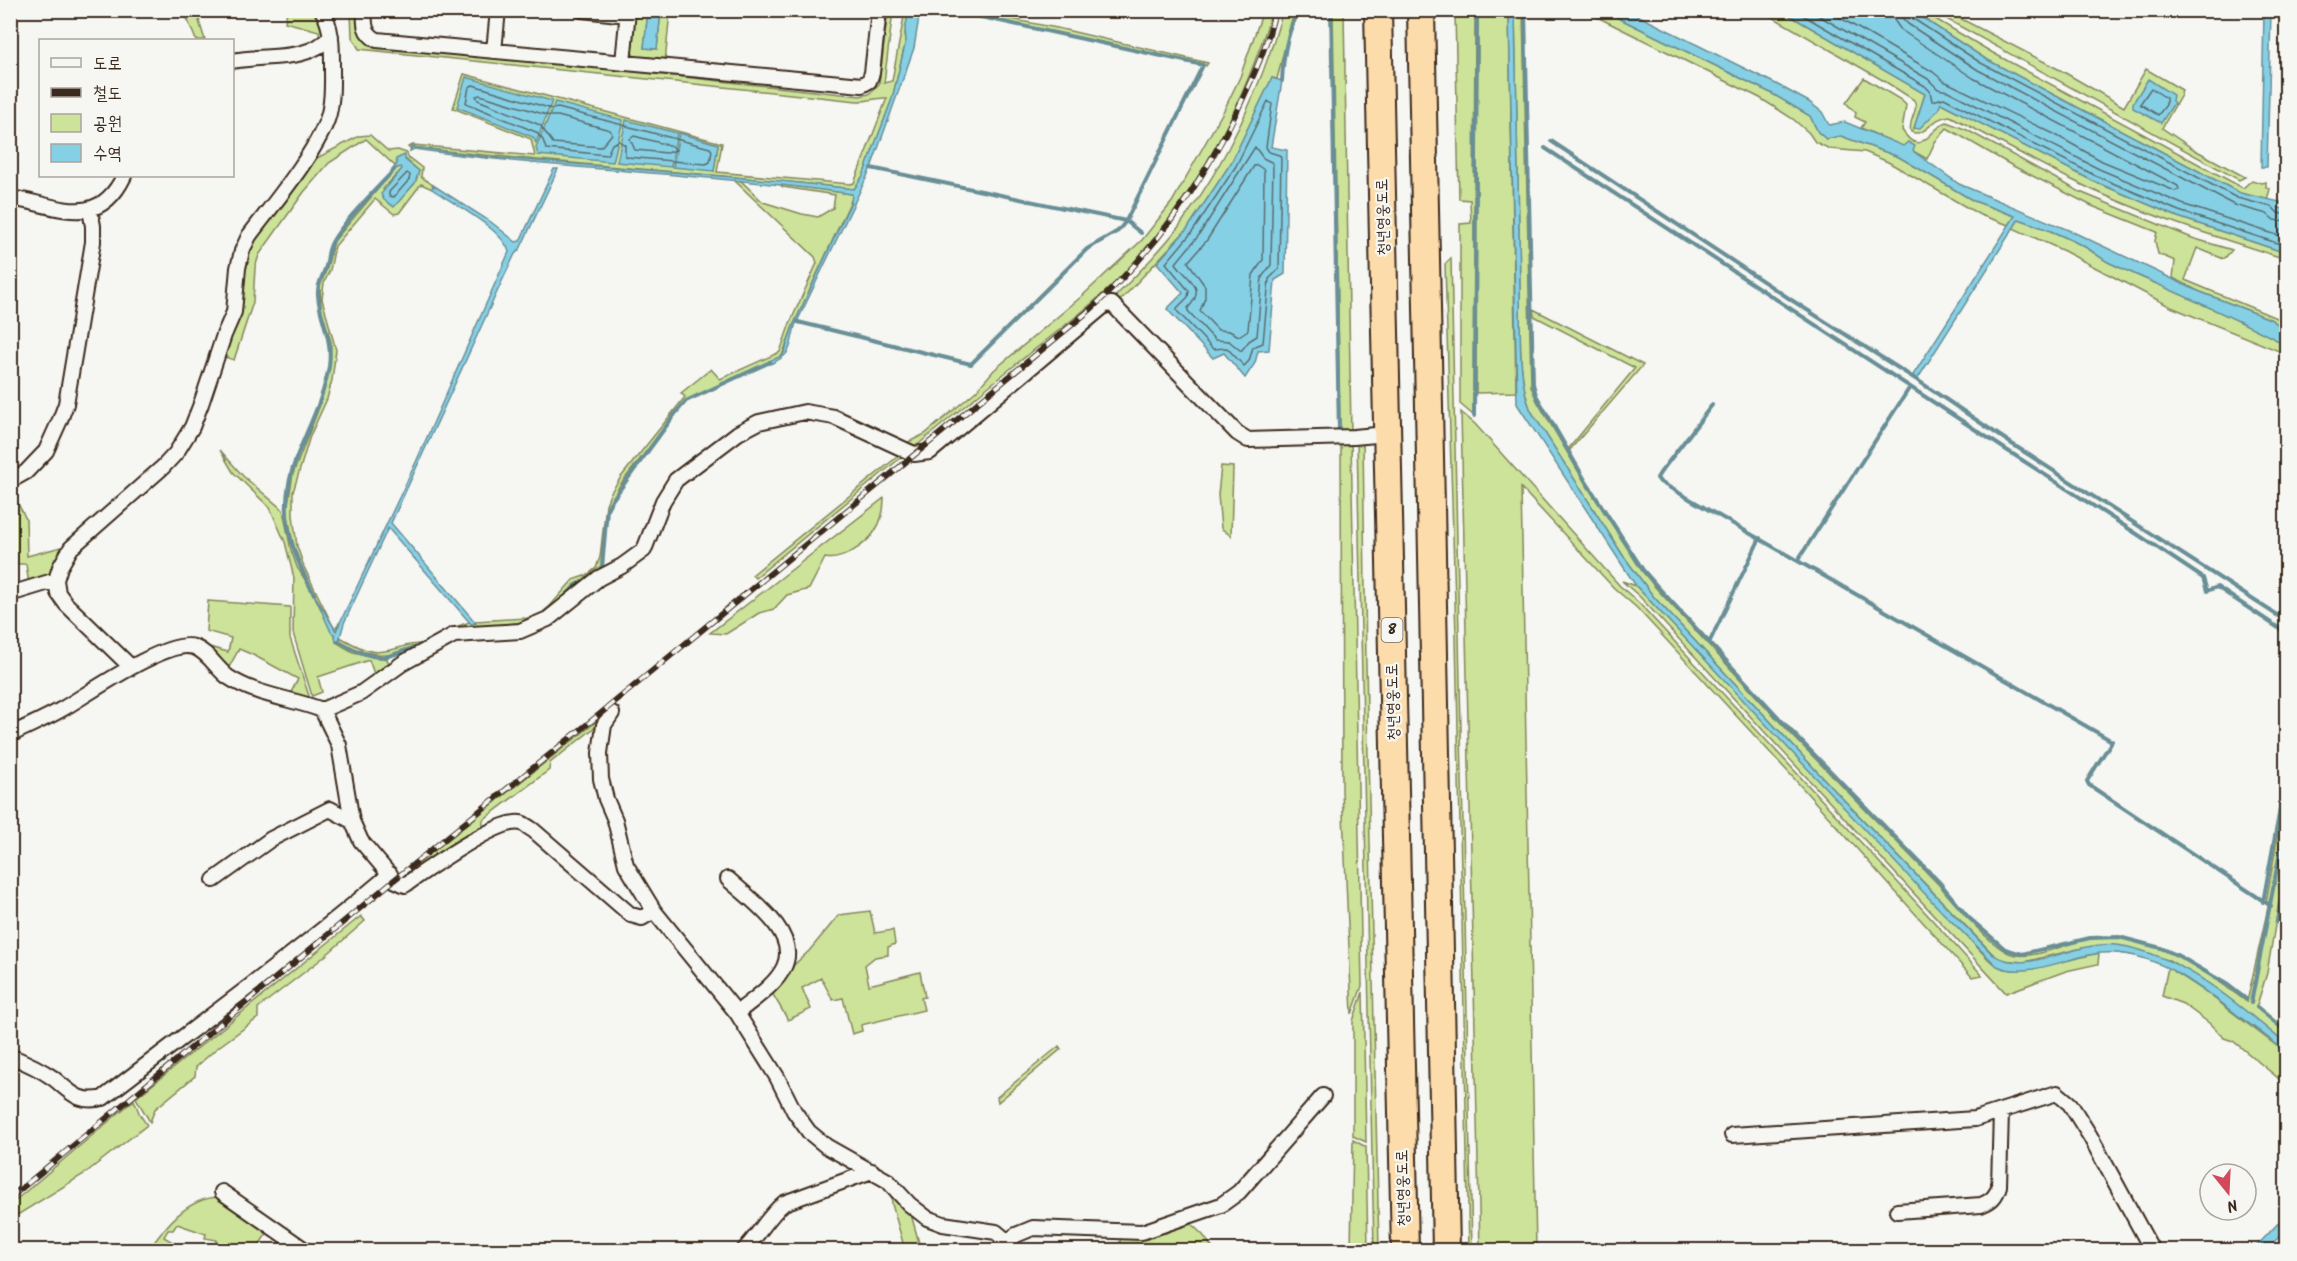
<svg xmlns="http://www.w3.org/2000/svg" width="2297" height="1261" font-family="Kalam,'Poor Story',sans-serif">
<rect width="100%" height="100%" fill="#f6f6f2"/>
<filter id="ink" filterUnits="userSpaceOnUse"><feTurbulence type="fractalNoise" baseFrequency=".0167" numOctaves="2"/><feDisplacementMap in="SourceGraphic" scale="12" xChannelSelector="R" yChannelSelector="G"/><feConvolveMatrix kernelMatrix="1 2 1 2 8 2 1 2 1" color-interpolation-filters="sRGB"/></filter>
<g filter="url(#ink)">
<!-- green -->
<path fill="#cce399" stroke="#84865c" stroke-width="1.5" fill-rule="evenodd" d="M 184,11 L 206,11 L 199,21 L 205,40 L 196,40 Z
M 287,11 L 316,11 L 327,31 L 320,39 L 319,31 L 285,22 Z
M 351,11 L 359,11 L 359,29 L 368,43 L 860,96 L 869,94 L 879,84 L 888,11 L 893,11 L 884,83 L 892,81 L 905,11 L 909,11 L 905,34 L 906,40 L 892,99 L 863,176 L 854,189 C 707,172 559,165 412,147 L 410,149 L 408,147 L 413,145 L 535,156 L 531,139 L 453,108 L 464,74 L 722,143 L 717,172 L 850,184 L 854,183 L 887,98 C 876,97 868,102 857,101 L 359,49 L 352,37 ZM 679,134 L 718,144 L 714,171 Z
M 636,11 L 648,11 L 644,48 L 657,49 L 661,11 L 670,11 L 665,63 L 635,58 L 632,52 Z
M 956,11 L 969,11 L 1057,28 L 1208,63 L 1206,66 L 1203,64 Z
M 1263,11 L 1272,11 C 1245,101 1197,197 1131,267 C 1097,302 1058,331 1020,361 C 985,389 950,418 915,447 L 904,444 L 925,434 L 976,391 L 994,370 L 1081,297 L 1142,240 L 1172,202 L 1224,110 L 1240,77 Z
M 1283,11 L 1296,11 L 1291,22 L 1277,79 L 1272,78 L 1231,163 L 1188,228 L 1117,304 L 1112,300 C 1136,275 1160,252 1180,225 C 1227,162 1262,86 1283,11 Z
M 1333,11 L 1344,11 L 1351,433 L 1340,433 Z
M 1455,11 L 1475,11 L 1473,415 L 1460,404 L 1460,224 L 1471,223 L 1470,200 L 1459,199 Z
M 1478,11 L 1509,11 L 1516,392 L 1476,393 Z
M 1515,11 L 1523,11 L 1531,386 L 1537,401 L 1584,481 L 1642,571 L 1655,587 L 1793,736 L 1939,885 C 1954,902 1991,948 2012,954 C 2031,960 2064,945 2083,940 C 2144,927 2201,968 2247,1002 L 2269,903 L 2266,902 L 2286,789 L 2286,860 L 2267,973 L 2256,1008 L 2286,1033 L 2286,1044 L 2225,996 L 2169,960 L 2082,948 L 2024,962 L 2001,960 L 1992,953 L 1840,796 L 1653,596 L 1622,554 L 1531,411 C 1517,379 1521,325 1520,289 C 1518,196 1517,103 1515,11 Z
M 1585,11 L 1604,11 L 1771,93 L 1810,116 L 1818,132 L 1826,139 L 1841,136 L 1899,157 L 1974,201 L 2015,216 L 2009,225 L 1980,215 L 1888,162 L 1865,152 L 1830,149 L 1815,142 L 1809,133 L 1793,119 L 1760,98 Z
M 1762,11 L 1782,11 L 1925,94 L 1914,128 L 1941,103 L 2093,181 L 2178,217 L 2286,253 L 2286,259 C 2213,236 2137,213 2068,178 C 2028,158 1989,136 1950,116 C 1931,117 1926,138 1911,132 C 1907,120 1920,111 1914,100 L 1886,82 Z
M 1912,11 L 1922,11 L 1993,53 L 2243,188 L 2252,180 L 2261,183 L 2266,182 L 2266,187 L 2270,189 L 2267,200 L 2240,193 L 1984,58 Z
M 1932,11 L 1946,11 L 2062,71 L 2124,107 L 2146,69 L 2182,90 L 2181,95 L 2162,128 L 2195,150 L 2245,177 L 2239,180 Z
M 1864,78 L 1901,100 L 1906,105 L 1902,130 C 1921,160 1929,129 1947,122 L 1967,130 L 2080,192 L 2192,238 L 2232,250 L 2224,259 L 2197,248 L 2185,280 L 2286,322 L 2286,330 L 2270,319 L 2198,291 L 2173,278 L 2175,261 L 2158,254 L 2155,241 L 2157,232 L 2092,206 L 2011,165 L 1947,128 L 1935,142 L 1927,159 L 1913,151 L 1861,128 L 1865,122 L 1855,117 L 1856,113 L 1846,103 Z
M 370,135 L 388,151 L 398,150 L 407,153 L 408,157 L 422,168 L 421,177 L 433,185 L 432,189 L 421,184 L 399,213 L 394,214 L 375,199 L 335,246 L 330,270 L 324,283 L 322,299 L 336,350 L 332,380 L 327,399 L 310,436 L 293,492 L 293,515 L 297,546 L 304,567 L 333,626 L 335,628 L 340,622 L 336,631 L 334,630 L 315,597 L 335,635 L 336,642 L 353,652 L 387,659 L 391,668 L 376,679 L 369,660 L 318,677 L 322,692 L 312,696 L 293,633 L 294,578 L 285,542 L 270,508 L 233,472 L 220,450 L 243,476 L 283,510 L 291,550 L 297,567 L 312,591 L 294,550 L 287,510 L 293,474 L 320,405 L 330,367 L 331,342 L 321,308 L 320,286 L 327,268 L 334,241 L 394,170 L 401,166 L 402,169 L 383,189 L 394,206 L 415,183 L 419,171 L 403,157 L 395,166 L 366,139 L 329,163 L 304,192 L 259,255 L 255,268 L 253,302 L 234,360 L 225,357 L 247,257 L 254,239 L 317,158 L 359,136 Z
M 734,180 L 741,181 L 763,202 L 802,214 L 818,217 L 833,208 L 835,195 L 783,187 L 779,184 L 852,194 L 853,196 L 793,326 L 782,356 L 686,400 L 620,485 L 606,510 L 601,565 L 596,573 L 574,585 L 560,601 L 537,619 L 520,623 L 466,628 L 423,647 L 411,647 L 387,656 L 359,651 L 339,641 L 340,637 C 368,653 375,656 405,646 C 411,644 418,645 424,643 C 439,636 453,626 470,622 L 471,624 L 476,623 L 476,621 L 527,618 L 538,616 L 550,606 L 573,580 L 587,575 L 596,568 L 600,557 L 606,504 L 611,492 L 621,477 L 685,397 L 681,393 L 711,369 L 720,379 L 780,352 L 790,323 L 817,263 L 815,257 Z
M 2019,219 C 2042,227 2065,236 2087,248 C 2095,253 2102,259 2110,263 C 2169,290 2229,314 2286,345 L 2286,354 L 2171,307 L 2064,251 L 2013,228 Z
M 1451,258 L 1472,1250 L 1469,1250 L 1456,636 L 1445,264 Z
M 1533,309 L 1643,365 L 1570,450 L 1569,448 L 1635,368 L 1534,316 Z
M 1461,412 L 1475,424 L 1620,586 L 1639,603 C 1753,727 1869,849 1982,975 L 1972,977 L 1789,773 L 1637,608 L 1614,588 L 1521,488 L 1536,1250 L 1480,1250 Z
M 1357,439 L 1363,439 L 1366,664 L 1379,1250 L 1374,1250 Z
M 1341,440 L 1351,440 L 1362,986 L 1352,1014 L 1342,791 Z
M 902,453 L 904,455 L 755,578 L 752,575 Z
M 1221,466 L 1233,467 L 1231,536 L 1221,528 L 1218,495 Z
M 10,488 L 26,519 L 27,556 L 69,545 L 53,578 L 29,585 L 26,564 L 11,564 Z
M 884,498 C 884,510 882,521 875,531 C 867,544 841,562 825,558 L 809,589 L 787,595 L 774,609 L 759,613 L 726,634 L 710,633 Z
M 1622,581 L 1636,586 L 1989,960 L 2004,969 L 2010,969 L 2048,965 L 2099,953 L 2098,964 L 2066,971 L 2006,993 L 1640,597 Z
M 208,601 L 290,607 L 290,638 L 309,696 L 308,699 L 289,696 L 298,679 L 253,655 L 239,649 L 228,669 L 207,651 L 209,647 L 228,652 L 231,638 L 206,631 Z
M 606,714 L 603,721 L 550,763 L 549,770 L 483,820 L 482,832 L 406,880 L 401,877 Z
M 870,911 L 875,933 L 893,930 L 895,944 L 888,947 L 888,955 L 875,957 L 865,965 L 869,985 L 920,972 L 925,997 L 921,998 L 924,1010 L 861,1025 L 862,1031 L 852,1034 L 843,998 L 833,1000 L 821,978 L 802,988 L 811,1009 L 788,1020 L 769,988 L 809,951 L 839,915 Z
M 361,916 L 365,921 L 324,957 L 258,1008 L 258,1018 L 217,1048 L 196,1067 L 195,1076 L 155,1109 L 150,1122 L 136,1098 Z
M 2168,967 L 2203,990 L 2286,1053 L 2286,1090 L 2278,1078 L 2233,1041 L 2224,1038 L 2209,1023 L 2183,1004 L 2162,996 Z
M 1363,992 L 1366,1142 L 1353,1136 L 1353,1021 Z
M 1059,1046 L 1061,1049 L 998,1102 L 997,1097 Z
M 134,1100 L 140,1115 L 147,1125 L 84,1174 L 11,1219 L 11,1204 Z
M 1353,1140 L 1366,1147 L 1368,1250 L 1351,1250 Z
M 891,1192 L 909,1207 L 921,1250 L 905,1250 L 892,1204 Z
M 219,1197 L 269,1230 L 256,1250 L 215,1250 L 217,1240 L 205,1238 L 206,1234 L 177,1224 L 173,1230 L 168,1230 L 164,1237 L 176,1244 L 174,1250 L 149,1250 C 165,1226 187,1198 219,1197 Z
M 1187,1220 L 1203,1235 L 1214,1250 L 1119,1250 L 1121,1236 L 1166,1233 L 1172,1227 Z"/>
<!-- water -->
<path fill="#86d0e6" stroke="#688e96" stroke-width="1.5" d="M 648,11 L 661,11 L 657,49 L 644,48 Z
M 909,11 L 920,11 L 914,48 L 871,168 L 795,326 C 789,349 793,354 770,364 L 769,361 L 782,356 L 785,351 L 793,326 L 851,202 L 852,194 C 707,173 560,170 414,149 L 410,151 L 412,147 L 489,157 L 781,181 L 854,189 L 863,176 L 892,99 L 906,41 L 905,29 Z
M 1509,11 L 1515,11 C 1517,103 1518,196 1520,289 C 1521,325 1517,379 1531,411 L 1622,554 L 1653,596 L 1840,796 L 1992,954 C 2028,978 2077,939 2117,945 C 2184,955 2236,1003 2286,1044 L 2286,1053 C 2271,1039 2253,1027 2236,1014 C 2196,984 2153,949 2101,953 C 2069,956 2027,980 1997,966 L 1942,912 L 1636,586 L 1517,404 Z
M 1604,11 L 1629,11 L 1776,84 L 1809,102 L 1822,112 L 1829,125 L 1845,122 L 1903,146 L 1908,142 L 1915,146 L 1913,151 L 1959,184 L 2073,232 L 2198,291 L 2270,319 L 2286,330 L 2286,345 C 2229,314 2169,290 2110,263 C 2102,259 2095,253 2087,248 C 2065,236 2042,227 2019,219 L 1917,380 L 1912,377 L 1913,375 L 2015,216 L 1974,201 L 1899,157 L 1841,136 L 1826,139 L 1818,132 L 1810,116 L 1771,93 Z
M 1782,11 L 1912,11 L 1984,58 L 2240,193 L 2280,202 L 2279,208 L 2286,209 L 2286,253 L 2178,217 L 2093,181 L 1941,103 L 1938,110 L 1919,129 L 1914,128 L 1925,94 Z
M 2264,11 L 2271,11 L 2267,167 L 2261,167 Z
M 466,77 L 552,101 L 536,143 L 533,137 L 457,107 Z
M 1272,78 L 1282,81 L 1271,147 L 1287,150 L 1285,274 L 1275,280 L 1269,350 L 1258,351 L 1255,363 L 1245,378 L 1224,353 L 1213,358 L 1167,309 L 1183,293 L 1157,263 L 1188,228 L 1231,163 Z
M 2148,79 L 2173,95 L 2172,101 L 2174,103 L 2161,123 L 2133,108 L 2133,103 Z
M 555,102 L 623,120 L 613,162 L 538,155 L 536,148 Z
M 626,120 L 677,133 L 671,167 L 617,162 Z
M 679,133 L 718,144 L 714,171 L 673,167 Z
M 405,155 L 405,160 L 419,171 L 415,183 L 394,207 L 384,200 L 381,194 L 402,169 L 401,167 L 393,169 L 397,164 L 396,159 Z
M 554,169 L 558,169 L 520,249 L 515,254 L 503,279 L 391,523 L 476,623 L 471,624 L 388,528 L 344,623 L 339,641 L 336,642 L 335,635 L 331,632 L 314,594 L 336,631 L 416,462 L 509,252 C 503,229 452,203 432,189 L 433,185 L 491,222 L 516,242 L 520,241 Z
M 2286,1215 L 2286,1230 L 2266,1250 L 2253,1250 Z"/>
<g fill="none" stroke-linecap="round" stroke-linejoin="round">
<!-- shore -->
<path stroke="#596c6e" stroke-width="1.5" d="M 1794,10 L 1925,86 L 1930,91 L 1932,101 L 1944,98 L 2096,176 L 2179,211 L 2286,246
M 1809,10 L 1928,79 L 1938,89 L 1948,91 L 2099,169 L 2182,204 L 2286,238
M 1827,10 L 1933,72 L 1944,81 L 2054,134 L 2102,161 L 2175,191 L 2179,190 L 2178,186 L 1973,78 L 1901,30 L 1894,20 L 1893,10
M 1902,10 L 1903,19 L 1908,24 L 1978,70 L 2234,205 L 2267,214 L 2274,220 L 2286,222
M 1909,10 L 1912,18 L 1981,63 L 2237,198 L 2272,207 L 2278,213 L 2286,215
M 473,85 L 552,109 L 558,108 L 710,148 L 712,151 L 710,162 L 706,164 L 627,157 L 625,155 L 625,145 L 619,141 L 612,144 L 607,155 L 546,149 L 543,140 L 536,132 L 466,103 L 469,87 Z
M 2151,88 L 2166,98 L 2166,105 L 2158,115 L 2140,104 Z
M 480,95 L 550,116 L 558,116 L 610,130 L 612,134 L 601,147 L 553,143 L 540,125 L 478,100 L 476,96 Z
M 1268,101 L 1272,104 L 1266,147 L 1269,152 L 1279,155 L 1281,157 L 1279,269 L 1269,279 L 1263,343 L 1253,347 L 1249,361 L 1244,366 L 1227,348 L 1213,349 L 1177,311 L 1177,308 L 1188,297 L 1189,291 L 1166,263 L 1193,231 L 1236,166 Z
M 634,136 L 672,146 L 676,150 L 667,153 L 635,150 L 630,139 Z
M 1255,147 L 1263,158 L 1273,163 L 1271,265 L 1262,277 L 1257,336 L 1249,341 L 1241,351 L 1229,341 L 1215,340 L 1188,311 L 1188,308 C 1208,287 1187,280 1176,263 L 1199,235 Z
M 1257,165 L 1264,170 L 1263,260 L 1253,275 L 1248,330 L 1239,336 L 1229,331 L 1218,330 L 1200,311 L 1205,298 L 1205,286 L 1188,262 L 1207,240 L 1254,166 Z
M 407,173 L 410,175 L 409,180 L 394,197 L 389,196 L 389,192 Z"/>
<!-- stream -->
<path stroke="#688e96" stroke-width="4" d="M 1331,10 L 1339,433
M 1525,10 L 1533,384 L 1536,395 L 1585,480 L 1643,570 L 1657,586 L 1793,733 L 1940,883 L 1968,917 L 2005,949 L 2022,954 L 2090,938 L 2119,937 L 2161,948 L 2179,956 L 2228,985 L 2246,999
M 1282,81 C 1283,58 1287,30 1300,10
M 1551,141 L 1793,301 L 1917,380 L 2012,444 L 2286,621
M 1545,148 L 2008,451 L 2137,534 L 2203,578 L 2207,591 L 2217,587 L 2286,633
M 871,168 L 1126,221 L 1141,233
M 798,322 L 971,364 L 1087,249 L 1118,231 L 1126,221 L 1203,65 L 949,10
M 1712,405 L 1660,473 L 1657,478 L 1660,482 L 2112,741 L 2087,781 L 2089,785 L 2271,906
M 1474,416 L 1477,10
M 1798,560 L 1910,387
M 597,573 L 602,568 L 607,509 L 610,503 L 675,414 L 686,401 L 770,362
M 314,594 C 288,547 277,507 297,456 C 309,426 324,397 329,366 C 333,337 320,321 318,295 C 317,284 322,278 325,269 C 328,262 327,254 330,247 C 336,229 379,186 394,170
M 562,600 L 575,586 L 591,577
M 339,641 C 352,649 373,660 388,656 C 400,654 408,647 420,648
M 1709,643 L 1760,538
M 2286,870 L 2277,922 L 2286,924
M 2263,902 L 2286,776
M 2251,1003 L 2286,821
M 2257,1007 L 2286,1031
M 2276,1250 L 2286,1240"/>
<defs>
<path id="street" d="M 365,10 C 364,24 364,33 377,40 L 862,85 L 869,81 L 872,73 L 879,10
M 582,10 L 628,15
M 494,51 L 498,10
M 232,61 C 265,54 308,63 331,36
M 623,63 L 628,10
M 10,198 C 56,204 97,232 124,176
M 10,481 L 26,472 L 46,451 L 60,420 L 66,404 L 93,242 L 93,226 L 90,210
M 10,594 L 56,580
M 131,667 L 66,604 L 58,593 L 56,580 L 60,567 L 71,548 L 163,467 L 176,453 L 192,427 L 201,404 L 224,335 L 234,312 L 238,268 L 242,251 L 249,236 C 273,204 313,157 327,120 C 333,103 332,83 332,65 C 332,45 332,27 322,10
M 322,710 L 339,745 L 352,821 L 361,841 L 394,880 L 405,885 C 425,871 499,818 521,823 C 525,824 529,828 533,830 L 631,915 L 642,918 L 654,911 L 737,1013 L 777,1077 L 794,1111 L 809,1132 L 826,1146 L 888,1181 L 909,1204 L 927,1218 L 943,1224 L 996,1232 L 1008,1242
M 612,713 L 604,725 L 600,753 L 601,779 L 606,799 L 615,820 L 626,865 L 654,911
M 10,735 C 28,726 47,718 64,708 C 88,694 168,638 194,647 C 208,652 216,668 228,677 C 257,696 291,698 322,710 L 361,693 L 403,663 L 454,635 L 520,631 L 548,619 L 599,578 L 622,566 L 644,550 L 663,501 L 676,480 L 738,433 L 759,422 L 805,412 L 834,417 L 914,454 L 930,452 L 1105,305 L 1112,304 L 1237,433 L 1248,440 L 1354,437 L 1387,434
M 728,879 C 751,900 800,933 784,967 C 775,986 752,1000 737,1013
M 214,880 L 271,839 L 330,809 L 352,821
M 10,1056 C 25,1062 40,1069 53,1078 C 71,1092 78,1104 103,1098 C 199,1024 297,953 390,874
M 1732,1135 L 1975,1119 L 2057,1093 L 2070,1104 L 2090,1136 L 2152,1250
M 222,1192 L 305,1250
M 1897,1211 L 1981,1205 C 1991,1201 1996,1197 1999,1186 L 2001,1111
M 744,1250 C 758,1236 768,1216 784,1203 L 872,1171
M 999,1250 L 1016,1235 L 1033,1228 L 1142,1232 L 1221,1205 L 1239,1192 L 1323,1096"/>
<path id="highway" d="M 1378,10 L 1405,1250
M 1421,10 L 1446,1250"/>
</defs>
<!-- street casing -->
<use href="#street" stroke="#3b2a1e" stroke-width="18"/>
<!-- highway casing -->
<use href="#highway" stroke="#3b2a1e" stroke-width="30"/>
<!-- street -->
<use href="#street" stroke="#f6f6f2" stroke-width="14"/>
<!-- highway -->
<use href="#highway" stroke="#fddcac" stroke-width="26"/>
<defs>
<path id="rail" d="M 10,1198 L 394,880 L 600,714 L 1090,310 C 1154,251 1200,187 1238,109 C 1253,77 1268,45 1275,10"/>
</defs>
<!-- rail casing -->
<use href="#rail" stroke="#3b2a1e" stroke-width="6"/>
<!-- rail -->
<use href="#rail" stroke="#f6f6f2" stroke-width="4" stroke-dasharray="11" stroke-linecap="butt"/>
</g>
</g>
<g text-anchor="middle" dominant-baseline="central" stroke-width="4.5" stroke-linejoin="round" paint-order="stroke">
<!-- shield labels -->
<rect fill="#f6f6f2" stroke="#73675e" stroke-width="1.5" x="1381.5" y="618" width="21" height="24" rx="4.5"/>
<g font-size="15" font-weight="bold" fill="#3b2a1e">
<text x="1392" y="630">8</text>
</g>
<!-- street labels -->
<g font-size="16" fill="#3b2a1e" stroke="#f6f6f2">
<text transform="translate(1383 217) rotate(-91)">청년영웅도로</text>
<text transform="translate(1393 702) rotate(-91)">청년영웅도로</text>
<text transform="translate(1403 1188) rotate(-91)">청년영웅도로</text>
</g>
</g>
<!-- margin -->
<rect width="2297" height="1261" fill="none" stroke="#f6f6f2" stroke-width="36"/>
<rect x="18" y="18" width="2261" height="1225" fill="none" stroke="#3b2a1e" stroke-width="2" filter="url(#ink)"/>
<!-- legend -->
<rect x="39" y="39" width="195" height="138" fill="#f6f6f2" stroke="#aba49d" stroke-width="1.5"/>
<rect x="51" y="58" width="30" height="9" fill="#f6f6f2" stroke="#aba49d" stroke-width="1.5"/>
<text x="93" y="69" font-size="18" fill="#3b2a1e">도로</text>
<rect x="51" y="88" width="30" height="9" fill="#3b2a1e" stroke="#aba49d" stroke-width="1.5"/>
<text x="93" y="99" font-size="18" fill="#3b2a1e">철도</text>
<rect x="51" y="114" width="30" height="18" fill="#cce399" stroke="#aba49d" stroke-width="1.5"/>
<text x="93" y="129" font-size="18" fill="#3b2a1e">공원</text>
<rect x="51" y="144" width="30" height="18" fill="#86d0e6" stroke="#aba49d" stroke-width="1.5"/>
<text x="93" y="159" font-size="18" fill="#3b2a1e">수역</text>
<!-- north arrow -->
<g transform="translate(2228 1192) rotate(162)"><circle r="28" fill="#f6f6f2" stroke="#aba49d" stroke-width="1.5"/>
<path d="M0-4.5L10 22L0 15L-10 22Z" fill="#d1495b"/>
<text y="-9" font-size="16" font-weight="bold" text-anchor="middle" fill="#3b2a1e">N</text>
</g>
</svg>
